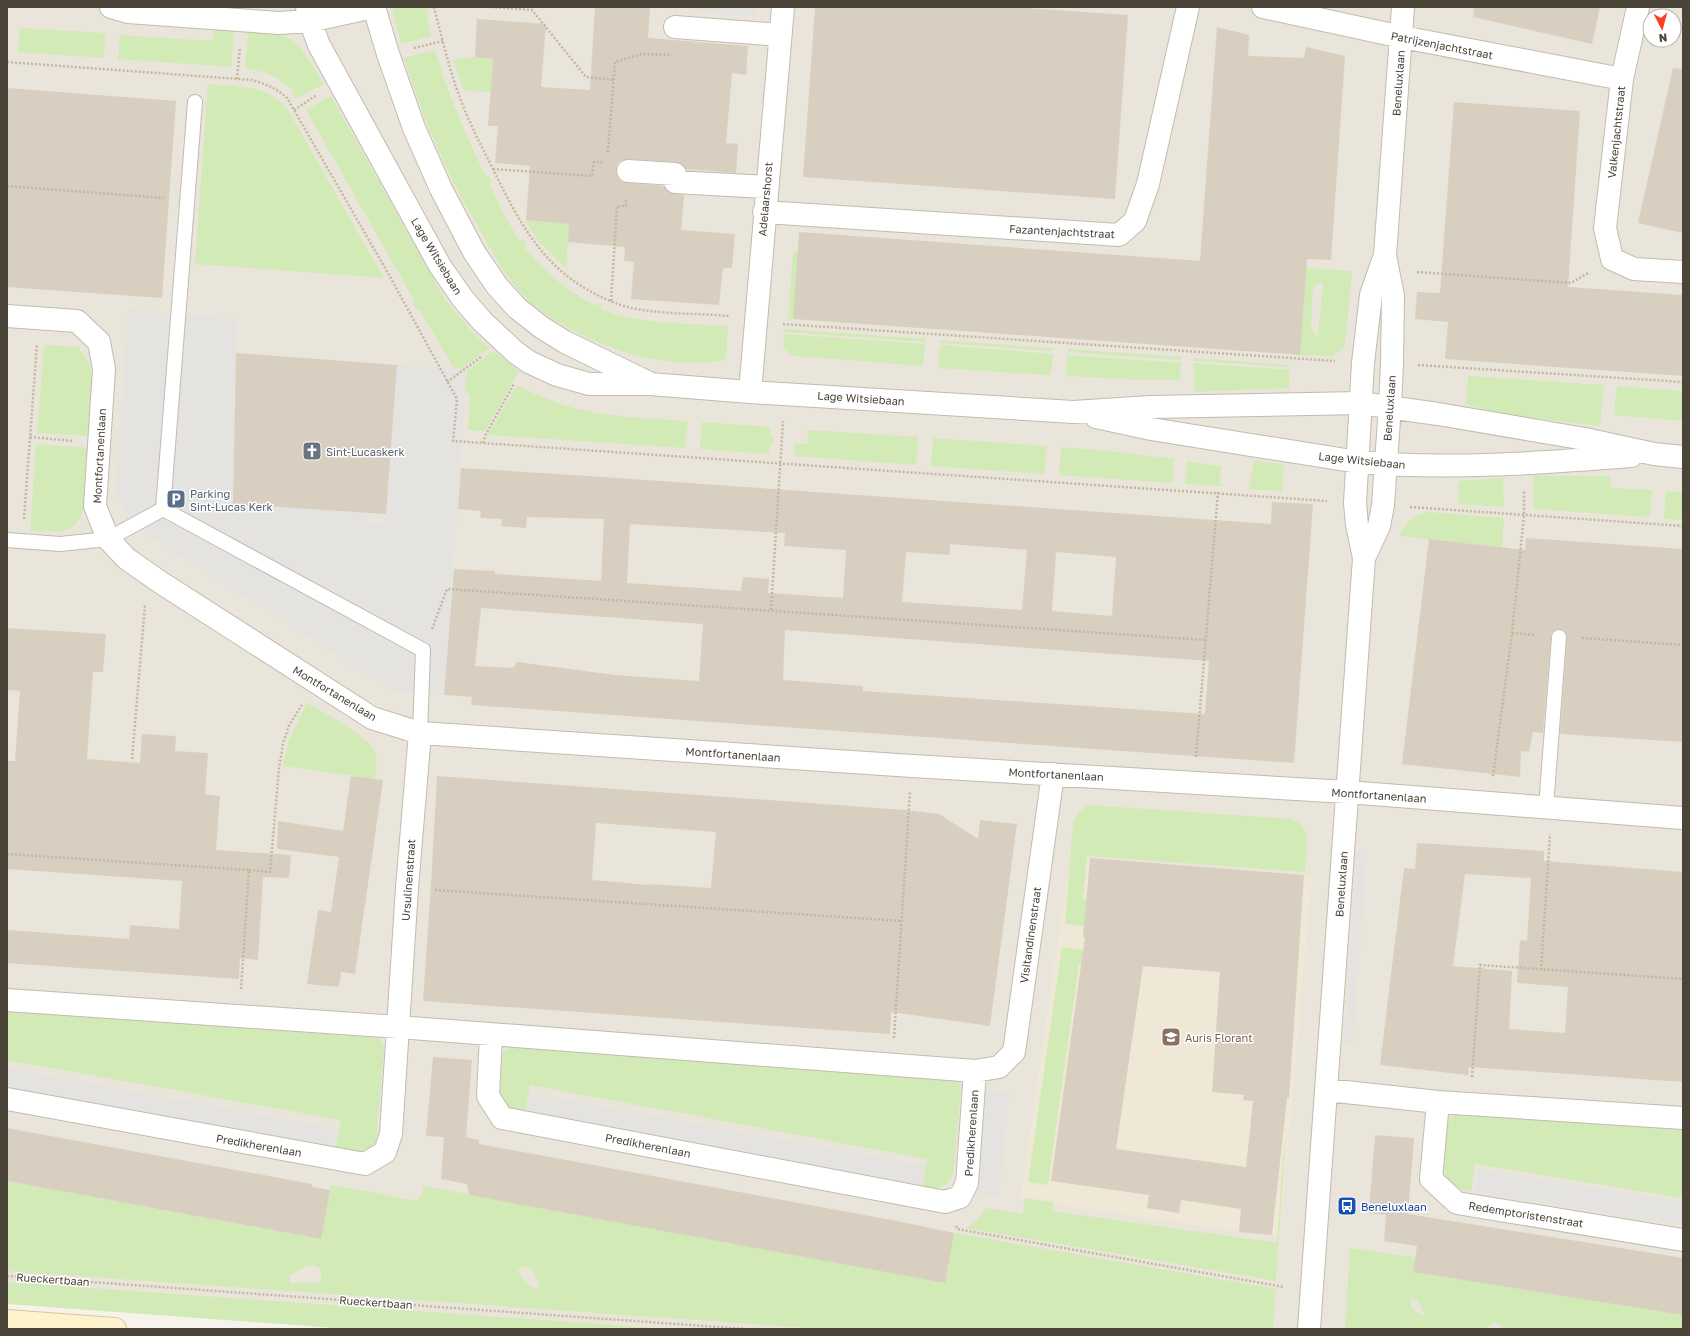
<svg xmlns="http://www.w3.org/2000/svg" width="1690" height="1336" font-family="'Golos Text',sans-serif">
<rect width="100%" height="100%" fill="#f6f3ec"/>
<!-- residential -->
<path fill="#eae5da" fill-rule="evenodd" d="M 7,7 L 1683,7 L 1683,1329 L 602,1329 L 7,1286 ZM 1650,16 L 1674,16 L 1674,40 L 1650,40 Z"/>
<!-- education -->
<path fill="#efe8d6" d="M 1070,858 L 1312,875 L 1280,1237 L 1020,1199 Z"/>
<!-- green -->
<path fill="#d2eab5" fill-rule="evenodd" d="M 392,7 L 427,7 L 429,12 L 426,13 L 431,36 L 401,44 Z
M 20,28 L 105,33 L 104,58 L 18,52 Z
M 214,29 L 234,30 L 231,67 L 118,59 L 120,35 L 212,41 Z
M 248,31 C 257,32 267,32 276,34 C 301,38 311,65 324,84 L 295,99 L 291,94 L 294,92 C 280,77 265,70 245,69 Z
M 435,50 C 448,94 466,135 486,177 L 489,176 L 492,182 L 490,184 L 504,215 L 520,241 L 523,239 L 527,245 L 525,248 C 544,271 568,292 596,306 L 598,303 L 602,305 L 600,308 C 634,325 690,323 728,326 L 726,359 C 704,368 653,361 631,354 C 597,343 562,328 534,305 C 510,285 496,259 481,232 C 463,201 446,169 432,135 C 421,110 413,84 404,58 Z
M 475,57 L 493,59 L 491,92 L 464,91 L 453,60 Z
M 208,84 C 240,87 266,83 288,110 L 384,278 L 195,264 Z
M 331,96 L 444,298 L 473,333 L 489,348 L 453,375 L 450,370 L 453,367 L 419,309 L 416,310 L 412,302 L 414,300 L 306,110 Z
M 524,220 L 569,224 L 566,268 L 541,244 Z
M 793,252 L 798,252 L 793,319 L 788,319 Z
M 1306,268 L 1352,271 L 1345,345 L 1342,349 L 1332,356 L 1300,355 ZM 1323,282 L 1318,336 L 1311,329 L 1313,286 Z
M 784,329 L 926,339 L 926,342 L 784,332 Z
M 784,334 L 925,344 L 923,366 L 795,356 L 790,354 L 783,347 Z
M 940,340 L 1053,348 L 1053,351 L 940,343 Z
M 44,345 L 78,347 L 88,361 L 93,378 L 89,436 L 37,433 Z
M 940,345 L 1053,354 L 1051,375 L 938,368 Z
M 1068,349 L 1182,357 L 1181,360 L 1068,352 Z
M 493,351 L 519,371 L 485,431 L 468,430 L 470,397 L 459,377 Z
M 1067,355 L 1181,363 L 1180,380 L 1142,380 L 1066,376 Z
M 1194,358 L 1290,365 L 1290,367 L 1195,361 Z
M 1194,363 L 1290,370 L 1289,388 L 1194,392 Z
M 1468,376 L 1604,385 L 1600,426 L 1517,416 L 1466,405 Z
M 517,385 C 577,417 622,417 688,421 L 685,448 L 488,435 Z
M 1617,386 L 1683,391 L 1683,421 L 1614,415 Z
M 702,422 L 771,427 L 770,436 L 773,436 L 773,443 L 770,444 L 769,454 L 700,449 Z
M 808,430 L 918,437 L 916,465 L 794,456 L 795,444 L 807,444 Z
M 933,438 L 1047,446 L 1044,474 L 931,466 Z
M 36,444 L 89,448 L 85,506 L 80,519 L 71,528 L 60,532 L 30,531 Z
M 1061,447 L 1119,452 L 1174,459 L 1173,483 L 1059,475 Z
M 1254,460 L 1284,465 L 1282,491 L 1249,489 Z
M 1187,461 L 1222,467 L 1219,483 L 1223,484 L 1222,486 L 1185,484 Z
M 1533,476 L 1609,476 L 1611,478 L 1611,488 L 1652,490 L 1650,517 L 1534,509 Z
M 1503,478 L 1504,507 L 1458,504 L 1459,481 Z
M 1666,491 L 1683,492 L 1683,520 L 1664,519 Z
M 1429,512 L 1504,518 L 1502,547 L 1400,536 C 1405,521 1414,514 1429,512 Z
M 307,702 C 322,712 369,736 374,751 C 378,760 376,769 375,779 L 283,766 L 289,740 Z
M 1089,805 L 1291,819 C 1300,822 1305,828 1307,837 L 1305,872 L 1087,856 L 1083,899 L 1093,900 L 1092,927 L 1065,924 L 1073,822 L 1079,811 Z
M 1062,947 L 1085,950 L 1083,964 L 1079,964 L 1048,1185 L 1028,1182 Z
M 7,1011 L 378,1038 L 381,1041 L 384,1049 L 376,1141 C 366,1158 352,1153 335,1152 L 341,1120 L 7,1060 Z
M 513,1047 L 952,1078 L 958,1081 L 961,1089 L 953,1175 C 946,1188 936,1190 922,1189 L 927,1159 L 530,1085 L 524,1115 L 509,1110 L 501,1096 L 500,1090 L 503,1053 L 505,1050 Z
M 1458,1114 L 1683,1130 L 1683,1198 L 1475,1164 L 1471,1191 C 1442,1187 1443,1173 1445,1149 C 1445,1139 1445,1130 1447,1121 L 1450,1117 Z
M 1286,1135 L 1276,1281 L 966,1228 L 978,1220 L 985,1208 L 1023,1214 L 1025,1198 L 1053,1202 L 1052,1211 L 1277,1243 L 1283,1156 Z
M 7,1181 L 320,1239 L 331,1185 L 419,1201 L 420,1195 L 422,1195 L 424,1186 L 945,1283 L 954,1233 L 1276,1289 L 1273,1329 L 822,1329 L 7,1271 ZM 315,1265 L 321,1269 L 321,1278 L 318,1283 L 290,1283 L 289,1276 L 306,1266 ZM 523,1267 L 529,1267 L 534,1272 L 540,1286 L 538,1289 C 530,1287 520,1278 518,1270 Z
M 1350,1248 L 1415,1257 L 1413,1272 L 1683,1315 L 1683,1329 L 1503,1329 L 1500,1325 L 1495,1322 L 1489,1325 L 1488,1329 L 1345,1329 ZM 1411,1299 L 1415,1299 L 1419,1303 L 1424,1314 L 1422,1316 L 1415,1311 L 1411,1306 Z
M 7,1282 L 669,1329 L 348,1329 L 7,1304 Z"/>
<!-- parking -->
<path fill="#e5e3e0" d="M 693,7 L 755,7 L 754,16 L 693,11 Z
M 128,309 L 237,319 L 234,504 L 365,513 L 365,522 L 385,524 L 397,365 L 467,369 L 444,695 L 397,693 L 143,532 L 130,517 L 116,495 Z
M 1357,851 L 1367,851 L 1353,1043 L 1344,1043 Z
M 7,1068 L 338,1129 L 335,1152 L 7,1091 Z
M 984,1090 L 1009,1093 L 999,1196 L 974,1194 Z
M 529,1093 L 926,1166 L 922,1189 L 524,1115 Z
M 1478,1169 L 1683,1202 L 1683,1225 L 1475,1192 Z"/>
<!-- building -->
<path fill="#d8cfc1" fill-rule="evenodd" d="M 595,7 L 650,7 L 648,38 L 748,46 L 746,75 L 732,73 L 726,143 L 738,144 L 736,173 L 686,169 L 682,164 L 676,162 L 629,159 L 622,160 L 617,164 L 616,170 L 617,176 L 621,182 L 627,183 L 663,186 L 669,193 L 684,195 L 681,230 L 735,234 L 732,268 L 723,268 L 719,305 L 631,299 L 634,262 L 624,261 L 625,247 L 568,242 L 569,224 L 526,220 L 530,166 L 495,163 L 498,126 L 488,126 L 493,59 L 475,57 L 477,19 L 546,24 L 541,87 L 590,90 Z
M 815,7 L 1013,7 L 1128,15 L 1115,199 L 803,177 Z
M 1474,7 L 1600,7 L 1592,44 L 1473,17 Z
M 1217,27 L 1249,35 L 1248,56 L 1304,58 L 1306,47 L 1345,56 L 1331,260 L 1307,259 L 1300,355 L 793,319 L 799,232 L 1200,261 Z
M 1673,68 L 1683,69 L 1683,233 L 1638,223 Z
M 7,88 L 176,101 L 162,298 L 7,287 Z
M 1454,102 L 1580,111 L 1568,287 L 1683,295 L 1683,376 L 1445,359 L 1448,322 L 1415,319 L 1417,292 L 1440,293 Z
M 236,353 L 397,365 L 386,514 L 233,504 Z
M 461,468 L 589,476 L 1271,524 L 1272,502 L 1313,504 L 1294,763 L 471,705 L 472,697 L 444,695 L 454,569 L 495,571 L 495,574 L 601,581 L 604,519 L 527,517 L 526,528 L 501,526 L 502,519 L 480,518 L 481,511 L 458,509 ZM 630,524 L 785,533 L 784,546 L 846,550 L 843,598 L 768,593 L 769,579 L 743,577 L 741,591 L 627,583 ZM 950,544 L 1027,550 L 1022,610 L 902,602 L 906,552 L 950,555 ZM 1056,552 L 1116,557 L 1112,616 L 1052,611 ZM 481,608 L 703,624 L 699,681 L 615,675 L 517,662 L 513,668 L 475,666 ZM 785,630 L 1209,661 L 1205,714 L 863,691 L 863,686 L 783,680 Z
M 1526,538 L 1683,549 L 1683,742 L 1560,734 L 1567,638 L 1564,630 L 1559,629 L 1552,632 L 1551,636 L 1543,733 L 1533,732 L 1529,752 L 1521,751 L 1520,777 L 1402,764 L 1429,539 L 1525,550 Z
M 7,628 L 106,634 L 103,672 L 93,672 L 87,759 L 140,763 L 142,734 L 176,736 L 175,751 L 208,753 L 205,794 L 220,796 L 216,850 L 291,855 L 289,878 L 263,877 L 258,960 L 240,958 L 239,979 L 7,963 L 7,930 L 129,939 L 130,925 L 179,929 L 182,881 L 7,869 L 7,761 L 15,761 L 20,691 L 7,690 Z
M 351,776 L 383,780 L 355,974 L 341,972 L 339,987 L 307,984 L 318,910 L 331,912 L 339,857 L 277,849 L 278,821 L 343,831 Z
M 437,776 L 905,810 L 939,814 L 978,839 L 980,820 L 1017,824 L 990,1026 L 891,1012 L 890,1034 L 423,1001 L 431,885 ZM 596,823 L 716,832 L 711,888 L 650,884 L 650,885 L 592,880 Z
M 1417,843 L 1544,851 L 1544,861 L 1683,872 L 1683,1082 L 1469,1067 L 1468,1075 L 1380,1065 L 1404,868 L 1415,869 ZM 1465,874 L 1531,878 L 1527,941 L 1520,940 L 1517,983 L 1568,987 L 1565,1033 L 1509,1029 L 1512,971 L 1453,966 Z
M 1090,858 L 1304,875 L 1289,1098 L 1287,1098 L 1272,1235 L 1239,1232 L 1241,1209 L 1181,1200 L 1179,1213 L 1147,1208 L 1149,1195 L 1051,1181 L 1085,937 L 1083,937 ZM 1143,966 L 1220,972 L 1212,1092 L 1244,1095 L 1243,1100 L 1253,1101 L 1246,1167 L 1116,1149 Z
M 433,1057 L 472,1060 L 466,1137 L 479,1140 L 479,1144 L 902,1222 L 954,1233 L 945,1283 L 469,1195 L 467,1184 L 441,1179 L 444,1137 L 426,1136 Z
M 7,1128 L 312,1184 L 312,1187 L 330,1190 L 321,1239 L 7,1181 Z
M 1375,1135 L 1414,1138 L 1408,1214 L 1683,1258 L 1683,1315 L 1413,1272 L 1417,1246 L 1384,1241 L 1386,1215 L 1369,1213 Z"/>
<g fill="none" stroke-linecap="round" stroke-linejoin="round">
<defs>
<path id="lane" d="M 163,509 L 423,650 L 420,733
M 7,540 L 60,544 L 108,539 L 163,509 L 195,102
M 1546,807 L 1559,637"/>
<path id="street" d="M 111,7 L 128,12 L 279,23 L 310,21 L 373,7
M 307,7 L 310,21 L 319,45 L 440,266 L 463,299 L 482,321 L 515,352 L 529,362 L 557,375 L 589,384 L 650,384 L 750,392 L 1073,412 L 1151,407 L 1360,403 L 1438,414 L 1585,439 L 1654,454 L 1683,457
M 374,7 L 388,54 L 414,128 L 441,189 L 474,252 L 497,286 L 517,308 L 541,327 L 565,342 L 647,382
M 1263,7 L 1402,37 L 1622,79
M 1638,7 L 1622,79 L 1605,228 L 1612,259 L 1634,269 L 1683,272
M 675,27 L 780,35
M 628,171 L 675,174 L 675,182 L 766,187
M 764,212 L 1119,235 L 1135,221 L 1148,184 L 1188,7
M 7,316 L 77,321 L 99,342 L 104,369 L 95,506 L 108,539 L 127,559 L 160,582 L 372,718 L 420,733 L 912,766 L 1347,792 L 1683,818
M 750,392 L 783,7
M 1096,417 L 1151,429 L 1358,462 C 1447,470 1541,463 1631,456
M 1364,558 L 1379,526 L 1383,505 L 1390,406 L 1392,364 L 1393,296 L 1385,255
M 7,1000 L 398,1027 L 975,1071 L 999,1067 L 1014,1052 L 1053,774
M 491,1035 L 488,1096 L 502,1118 L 945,1202 L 960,1197 L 967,1183 L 975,1071
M 1327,1090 L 1438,1102 L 1683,1118
M 7,1099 L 365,1164 L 385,1152 L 391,1134 L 407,888 L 420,733
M 1438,1102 L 1431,1179 L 1457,1203 L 1683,1240
M 1309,1329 L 1364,558 L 1357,525 L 1355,503 L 1363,363 L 1371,295 L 1385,255 L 1403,7"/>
<path id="secondary" d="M 7,1321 L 115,1329"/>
</defs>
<!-- lane casing -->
<use href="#lane" stroke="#c2bbae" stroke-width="16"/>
<!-- street casing -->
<use href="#street" stroke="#c2bbae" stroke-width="24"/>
<!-- secondary casing -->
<use href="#secondary" stroke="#d6c79b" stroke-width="24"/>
<!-- path -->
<path stroke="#c4b79f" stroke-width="2.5" stroke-dasharray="2 2" stroke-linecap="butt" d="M 434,7 C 444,46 453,86 470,122 C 477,138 485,153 493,169 C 523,230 547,276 615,303 C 645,315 696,313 729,316
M 491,7 L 532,10 L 586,77 L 614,80
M 414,48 L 443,41
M 7,62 L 252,80 C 266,84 276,88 287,98 L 389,275 L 457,399 L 453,441 L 1327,501
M 237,79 L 240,47
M 294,110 L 317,95
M 608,152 L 615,62 L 642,54 L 672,55
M 493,169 L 592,176 L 594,162 L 603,162
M 7,186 L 164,198
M 1417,272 L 1571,283 L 1588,273
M 611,301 L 617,206 L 626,206 L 626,199
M 783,324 L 1335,361
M 1418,365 L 1683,382
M 447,382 L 481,357
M 30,437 L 73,441
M 483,443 L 486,434 L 514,384
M 1410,507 L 1683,526
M 24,519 L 37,344
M 771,610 L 783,421
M 432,629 L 447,589 L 1206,640
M 1512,633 L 1535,635
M 1582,638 L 1683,645
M 1196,757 L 1218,492
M 132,759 L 145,605
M 1493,776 L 1512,633 L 1524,515 L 1524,491
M 7,854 L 249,870 L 241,989
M 249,870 L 270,872 L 279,768 L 283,744 L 289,725 L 302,705
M 435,890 L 901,921
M 1541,970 L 1550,834
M 894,1038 L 910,792
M 1472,1077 L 1480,965 L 1683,979
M 956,1226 L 957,1229 L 1284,1287
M 7,1276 L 746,1329"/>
<!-- lane -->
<use href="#lane" stroke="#fff" stroke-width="14"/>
<!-- street -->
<use href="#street" stroke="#fff" stroke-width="22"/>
<!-- secondary -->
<use href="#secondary" stroke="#fff3cd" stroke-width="22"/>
</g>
<!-- icons -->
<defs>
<symbol id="church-square" viewBox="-11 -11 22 22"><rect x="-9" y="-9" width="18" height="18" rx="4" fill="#6b7280" stroke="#fff"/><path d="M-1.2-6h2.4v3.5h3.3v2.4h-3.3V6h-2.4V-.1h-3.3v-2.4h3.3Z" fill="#fff"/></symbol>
<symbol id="parking-square" viewBox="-11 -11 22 22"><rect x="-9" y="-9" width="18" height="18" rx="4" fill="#5c6f8a" stroke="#fff"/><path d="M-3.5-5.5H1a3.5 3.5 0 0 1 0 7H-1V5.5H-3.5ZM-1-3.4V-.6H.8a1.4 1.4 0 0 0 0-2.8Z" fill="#fff"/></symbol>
<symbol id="school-square" viewBox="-11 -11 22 22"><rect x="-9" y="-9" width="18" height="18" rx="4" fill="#8d6e63" stroke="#fff"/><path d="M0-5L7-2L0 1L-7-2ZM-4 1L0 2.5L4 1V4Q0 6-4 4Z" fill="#fff"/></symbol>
<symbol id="bus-square" viewBox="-11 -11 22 22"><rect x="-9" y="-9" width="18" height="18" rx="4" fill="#1a4fb4" stroke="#fff"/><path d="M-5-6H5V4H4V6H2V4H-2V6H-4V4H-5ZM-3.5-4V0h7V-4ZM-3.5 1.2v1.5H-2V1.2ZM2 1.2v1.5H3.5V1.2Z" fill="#fff"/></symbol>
</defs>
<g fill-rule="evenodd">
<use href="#church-square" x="301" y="440" width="22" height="22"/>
<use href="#parking-square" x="165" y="488" width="22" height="22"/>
<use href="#school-square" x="1160" y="1026" width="22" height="22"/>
<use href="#bus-square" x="1336" y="1195" width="22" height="22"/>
</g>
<g text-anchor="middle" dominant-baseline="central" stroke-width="3" stroke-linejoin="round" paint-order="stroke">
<!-- street labels -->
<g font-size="11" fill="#4b4439" stroke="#fff">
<text transform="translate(1442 45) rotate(11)">Patrijzenjachtstraat</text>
<text transform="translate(1398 83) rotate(-86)">Beneluxlaan</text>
<text transform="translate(1616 132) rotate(-84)">Valkenjachtstraat</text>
<text transform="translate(765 199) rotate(-85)">Adelaarshorst</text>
<text transform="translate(1062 231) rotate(3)">Fazantenjachtstraat</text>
<text transform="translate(437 256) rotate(59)">Lage Witsiebaan</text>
<text transform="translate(861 398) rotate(4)">Lage Witsiebaan</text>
<text transform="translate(1389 408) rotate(-86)">Beneluxlaan</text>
<text transform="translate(99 456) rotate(-87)">Montfortanenlaan</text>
<text transform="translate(1362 460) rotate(6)">Lage Witsiebaan</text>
<text transform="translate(335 693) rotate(31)">Montfortanenlaan</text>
<text transform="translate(733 754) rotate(4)">Montfortanenlaan</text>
<text transform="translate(1056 774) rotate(3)">Montfortanenlaan</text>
<text transform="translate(1379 795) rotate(4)">Montfortanenlaan</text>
<text transform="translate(408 880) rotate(-86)">Ursulinenstraat</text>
<text transform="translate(1341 884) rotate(-86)">Beneluxlaan</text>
<text transform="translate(1030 935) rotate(-82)">Visitandinenstraat</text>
<text transform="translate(971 1133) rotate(-86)">Predikherenlaan</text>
<text transform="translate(259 1145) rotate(10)">Predikherenlaan</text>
<text transform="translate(648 1145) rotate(11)">Predikherenlaan</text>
<text transform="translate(1526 1214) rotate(9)">Redemptoristenstraat</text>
<text transform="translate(53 1279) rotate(4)">Rueckertbaan</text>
<text transform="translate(376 1302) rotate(4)">Rueckertbaan</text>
</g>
<!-- worship labels -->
<g font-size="11" fill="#5b616d" stroke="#fff" text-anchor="start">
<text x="326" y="451">Sint-Lucaskerk</text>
</g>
<!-- service labels -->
<g font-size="11" fill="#4e5e75" stroke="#fff" text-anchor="start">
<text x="190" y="493">Parking<tspan x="190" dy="13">Sint-Lucas Kerk</tspan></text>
</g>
<!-- education labels -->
<g font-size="11" fill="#785e54" stroke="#fff" text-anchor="start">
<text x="1185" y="1037">Auris Florant</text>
</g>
<!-- transit labels -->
<g font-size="11" fill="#164399" stroke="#fff" text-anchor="start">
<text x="1361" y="1206">Beneluxlaan</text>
</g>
</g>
<!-- border -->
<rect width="1690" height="1336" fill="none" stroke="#4b4439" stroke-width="16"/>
<!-- north arrow -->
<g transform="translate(1662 28) rotate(174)"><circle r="19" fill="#ffffff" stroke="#b7b4b0"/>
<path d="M0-3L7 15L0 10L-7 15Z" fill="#fc3f1d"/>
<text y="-6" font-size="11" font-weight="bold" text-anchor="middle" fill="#4b4439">N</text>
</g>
</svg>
